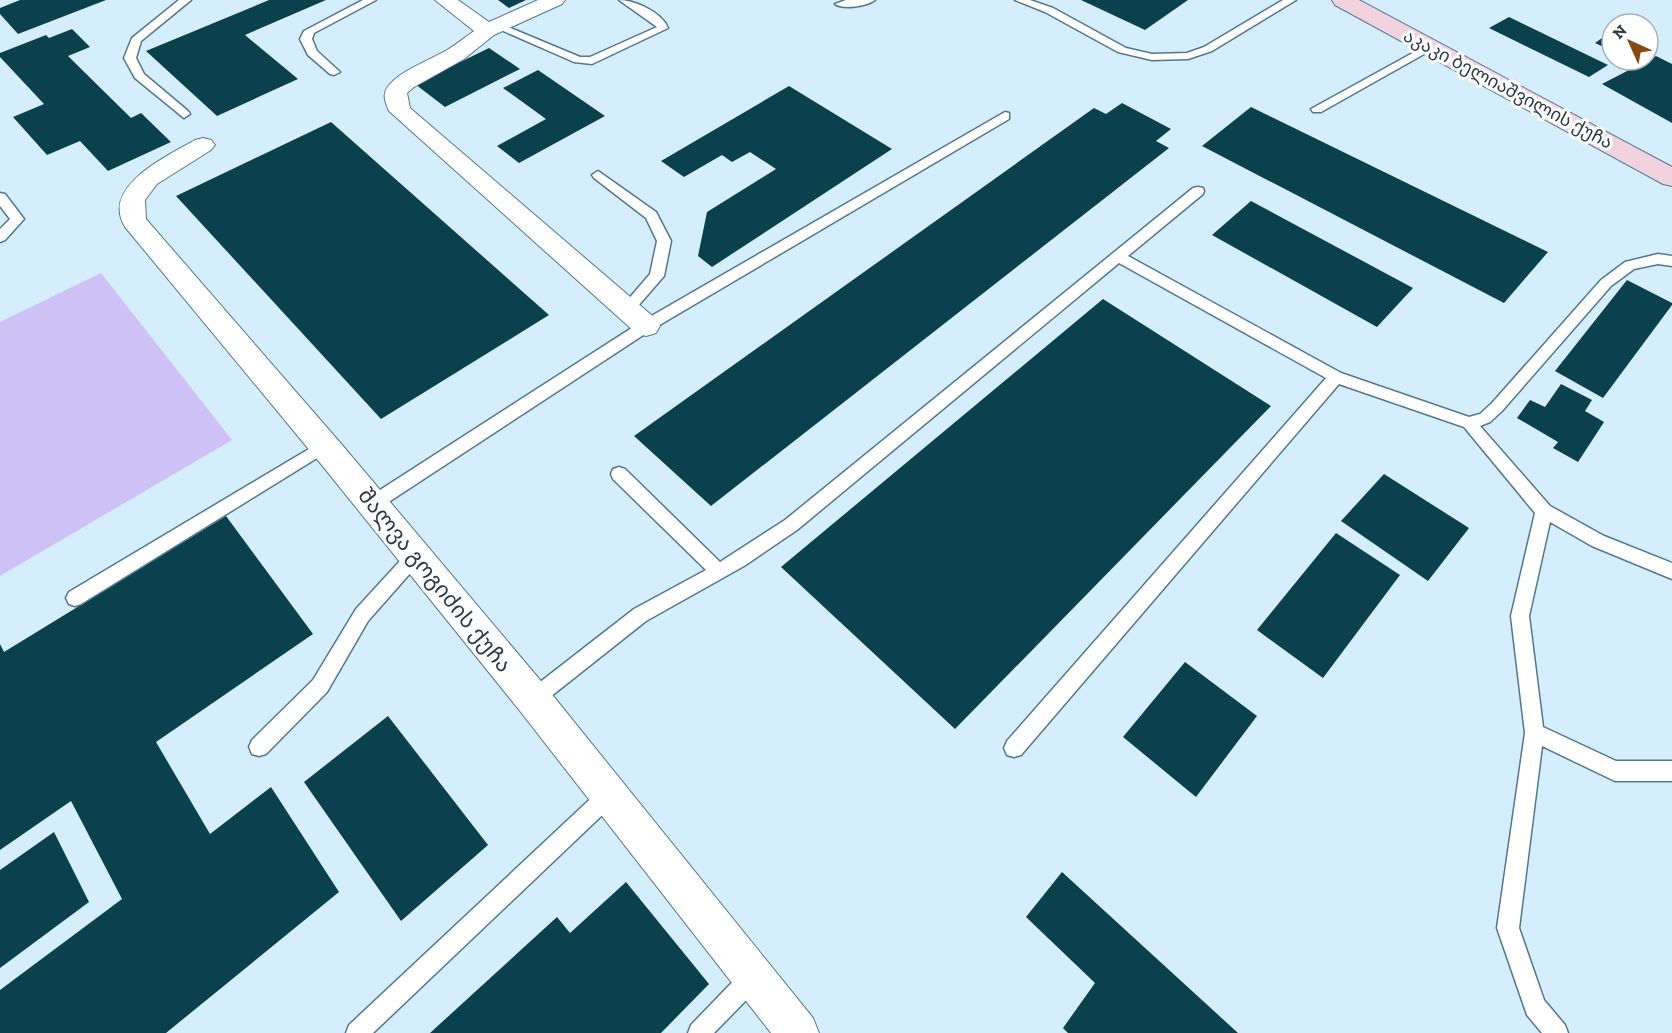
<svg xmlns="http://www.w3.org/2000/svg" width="1672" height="1033" font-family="'Zilla Slab','Noto Sans Georgian',serif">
<rect width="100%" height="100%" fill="#d5eefd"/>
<!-- green -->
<path fill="#cec1f5" d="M 101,273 L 232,440 L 0,576 L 0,322 Z"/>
<!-- building -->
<path fill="#0a414d" d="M 20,0 L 106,0 L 18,34 L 0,14 L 0,8 Z
M 269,0 L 326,0 L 245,35 L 298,79 L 217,116 L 146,51 Z
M 498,0 L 526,0 L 509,8 Z
M 1081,0 L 1188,0 L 1145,30 Z
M 1509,17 L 1608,65 L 1589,77 L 1489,28 Z
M 1631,17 L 1648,24 L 1621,24 Z
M 72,29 L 90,47 L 68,56 L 131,118 L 141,113 L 171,142 L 108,171 L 80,141 L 47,155 L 13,117 L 44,104 L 0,57 L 0,53 L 46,35 L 49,38 Z
M 1612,31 L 1612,51 L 1595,43 Z
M 489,48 L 520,69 L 445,107 L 415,84 Z
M 1656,56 L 1672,64 L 1672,123 L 1602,84 Z
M 538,70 L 605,116 L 519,163 L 497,146 L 546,119 L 503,88 Z
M 789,86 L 892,149 L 712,267 L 698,256 L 707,212 L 776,169 L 750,152 L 732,162 L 722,155 L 684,177 L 661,161 Z
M 1122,103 L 1171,129 L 1156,141 L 1169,148 L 711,506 L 634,436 L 1094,108 L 1106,114 Z
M 1251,107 L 1548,252 L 1504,303 L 1202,146 Z
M 331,122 L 549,315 L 381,419 L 176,196 Z
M 1251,201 L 1413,288 L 1377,327 L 1212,235 Z
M 1627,280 L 1672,303 L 1672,305 L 1603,398 L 1555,371 Z
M 1103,299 L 1271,406 L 955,729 L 781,567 Z
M 1561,384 L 1592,400 L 1585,411 L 1604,422 L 1578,462 L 1553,448 L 1558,442 L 1517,418 L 1530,400 L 1545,407 Z
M 1384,474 L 1469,528 L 1428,581 L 1341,521 Z
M 226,516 L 313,634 L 156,742 L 210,834 L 271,787 L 339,892 L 166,1033 L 0,1033 L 0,990 L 122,899 L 71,801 L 0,850 L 0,644 L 4,652 Z
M 1336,533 L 1400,575 L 1323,678 L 1257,630 Z
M 1185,662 L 1257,716 L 1196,797 L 1123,737 Z
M 388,716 L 488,845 L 401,921 L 304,782 Z
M 54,832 L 89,902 L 0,968 L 0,870 Z
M 1062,872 L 1238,1033 L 1068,1033 L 1063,1028 L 1095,983 L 1026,917 Z
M 626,882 L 709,984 L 661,1033 L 430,1033 L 557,917 L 570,933 Z"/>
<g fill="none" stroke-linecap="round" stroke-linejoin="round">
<defs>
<path id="lane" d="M 179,0 L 191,0 L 141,41 L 136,58 L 144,74 L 188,111 L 190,114 L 184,118 L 135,78 L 124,58 L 132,38 Z
M 363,0 L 376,0 L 314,33 L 312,39 L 317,51 L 340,72 L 334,75 L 330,74 L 308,55 L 300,39 L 304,31 Z
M 619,0 C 634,0 662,12 668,28 L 592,64 L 574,62 L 492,26 L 493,24 L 501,24 L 580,57 L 590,57 L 657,27 Z
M 846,0 L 875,0 C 867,6 843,10 835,4 Z
M 1015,0 L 1030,0 L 1053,8 L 1126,48 L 1152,54 L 1187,53 L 1204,47 L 1283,0 L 1296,0 L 1212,51 L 1188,59 L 1152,60 L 1118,52 L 1045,12 Z
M 1429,44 L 1435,47 L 1433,49 L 1321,112 L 1313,112 L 1311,109 Z
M 1005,112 L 1009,113 L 1009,119 L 651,330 L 378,509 L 372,511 L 366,509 L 364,504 L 366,499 L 641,322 Z
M 598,171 L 656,212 L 671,241 L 664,276 L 632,313 L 627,314 L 620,309 L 650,274 L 657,241 L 646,218 L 594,178 L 592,175 Z
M 1198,187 L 1203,188 L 1204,191 L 1203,194 L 1128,256 L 1341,373 L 1469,417 L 1480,414 L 1492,403 L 1601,280 L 1625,262 L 1658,254 L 1672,256 L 1672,266 L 1658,264 L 1634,269 L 1611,286 L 1502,411 L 1490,422 L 1480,426 L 1550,506 L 1604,536 L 1672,563 L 1672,579 L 1592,546 L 1550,522 L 1529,616 L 1543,727 L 1616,761 L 1672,761 L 1672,781 L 1615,781 L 1542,746 L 1519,928 L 1544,1000 L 1565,1025 L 1568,1033 L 1542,1033 L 1527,1015 L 1497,928 L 1525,733 L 1511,616 L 1535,513 L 1464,427 L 1339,384 L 1021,755 L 1014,757 L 1007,755 L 1004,748 L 1007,741 L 1326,378 L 1119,263 L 797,530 L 744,566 L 646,621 L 540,705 L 533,708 L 526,705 L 524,699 L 526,693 L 634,609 L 706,570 L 613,479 L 611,474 L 613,469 L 619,467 L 625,469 L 720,562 L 785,520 L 1193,188 Z
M 0,193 L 5,194 L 24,219 L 5,240 L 0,242 L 0,229 L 10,219 L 0,206 Z
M 324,440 L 330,442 L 332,446 L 330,450 L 81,604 L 75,606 L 69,604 L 66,598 L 69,592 Z
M 415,549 L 421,551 L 423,556 L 421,561 L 368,621 L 327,692 L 266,754 L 259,756 L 252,754 L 249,747 L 252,740 L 313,680 L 356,609 L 409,551 Z
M 609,785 L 616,788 L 619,795 L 616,802 L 373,1033 L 346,1033 L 349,1025 L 602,788 Z
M 752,967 L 760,970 L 763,978 L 760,986 L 714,1033 L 688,1033 L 691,1025 L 744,970 Z"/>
<path id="street" d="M 435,0 L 458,0 L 489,22 L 538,0 L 565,0 L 562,4 L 494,35 L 464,59 L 414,87 L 407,93 L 410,108 L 656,319 L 660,326 L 656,333 L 646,336 L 636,333 L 389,111 C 386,104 382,95 387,88 C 397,72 430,60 447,50 C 456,45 465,37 474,31 Z
M 203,138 L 211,140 L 215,145 L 211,150 L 157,184 L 145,200 L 146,219 L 343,446 L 546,687 L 813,1018 L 819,1033 L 771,1033 L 520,711 L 321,464 L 125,227 C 100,186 168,156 195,140 Z"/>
<path id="secondary" d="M 1332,0 L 1359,0 L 1672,167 L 1672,186 L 1663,184 L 1335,5 Z"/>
</defs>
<!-- lane casing -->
<use href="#lane" stroke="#527890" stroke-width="3"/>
<!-- street casing -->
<use href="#street" stroke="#527890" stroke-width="2"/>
<!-- secondary casing -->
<use href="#secondary" stroke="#527890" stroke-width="2"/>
<!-- lane -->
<use href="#lane" fill="#fff" fill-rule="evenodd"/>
<!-- street -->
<use href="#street" fill="#fff" fill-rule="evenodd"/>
<!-- secondary -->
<use href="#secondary" fill="#f3d2e0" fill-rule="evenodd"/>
</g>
<g text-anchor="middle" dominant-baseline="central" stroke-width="6" stroke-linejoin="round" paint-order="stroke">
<!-- far-street labels -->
<g font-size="18" fill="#2b3c46" stroke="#fff">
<text transform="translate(1508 89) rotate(28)">აკაკი ბელიაშვილის ქუჩა</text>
</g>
<!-- street labels -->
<g font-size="22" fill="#2b3c46" stroke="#fff">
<text transform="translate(435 580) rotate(51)">შალვა გოგიძის ქუჩა</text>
</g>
</g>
<!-- north arrow -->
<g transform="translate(1630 42) rotate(315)"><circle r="28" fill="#ffffff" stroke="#aab1b5" stroke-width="1.5"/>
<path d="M0-4.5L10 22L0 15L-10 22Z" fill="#894910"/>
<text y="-9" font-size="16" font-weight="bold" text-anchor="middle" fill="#2b3c46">N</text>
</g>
</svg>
